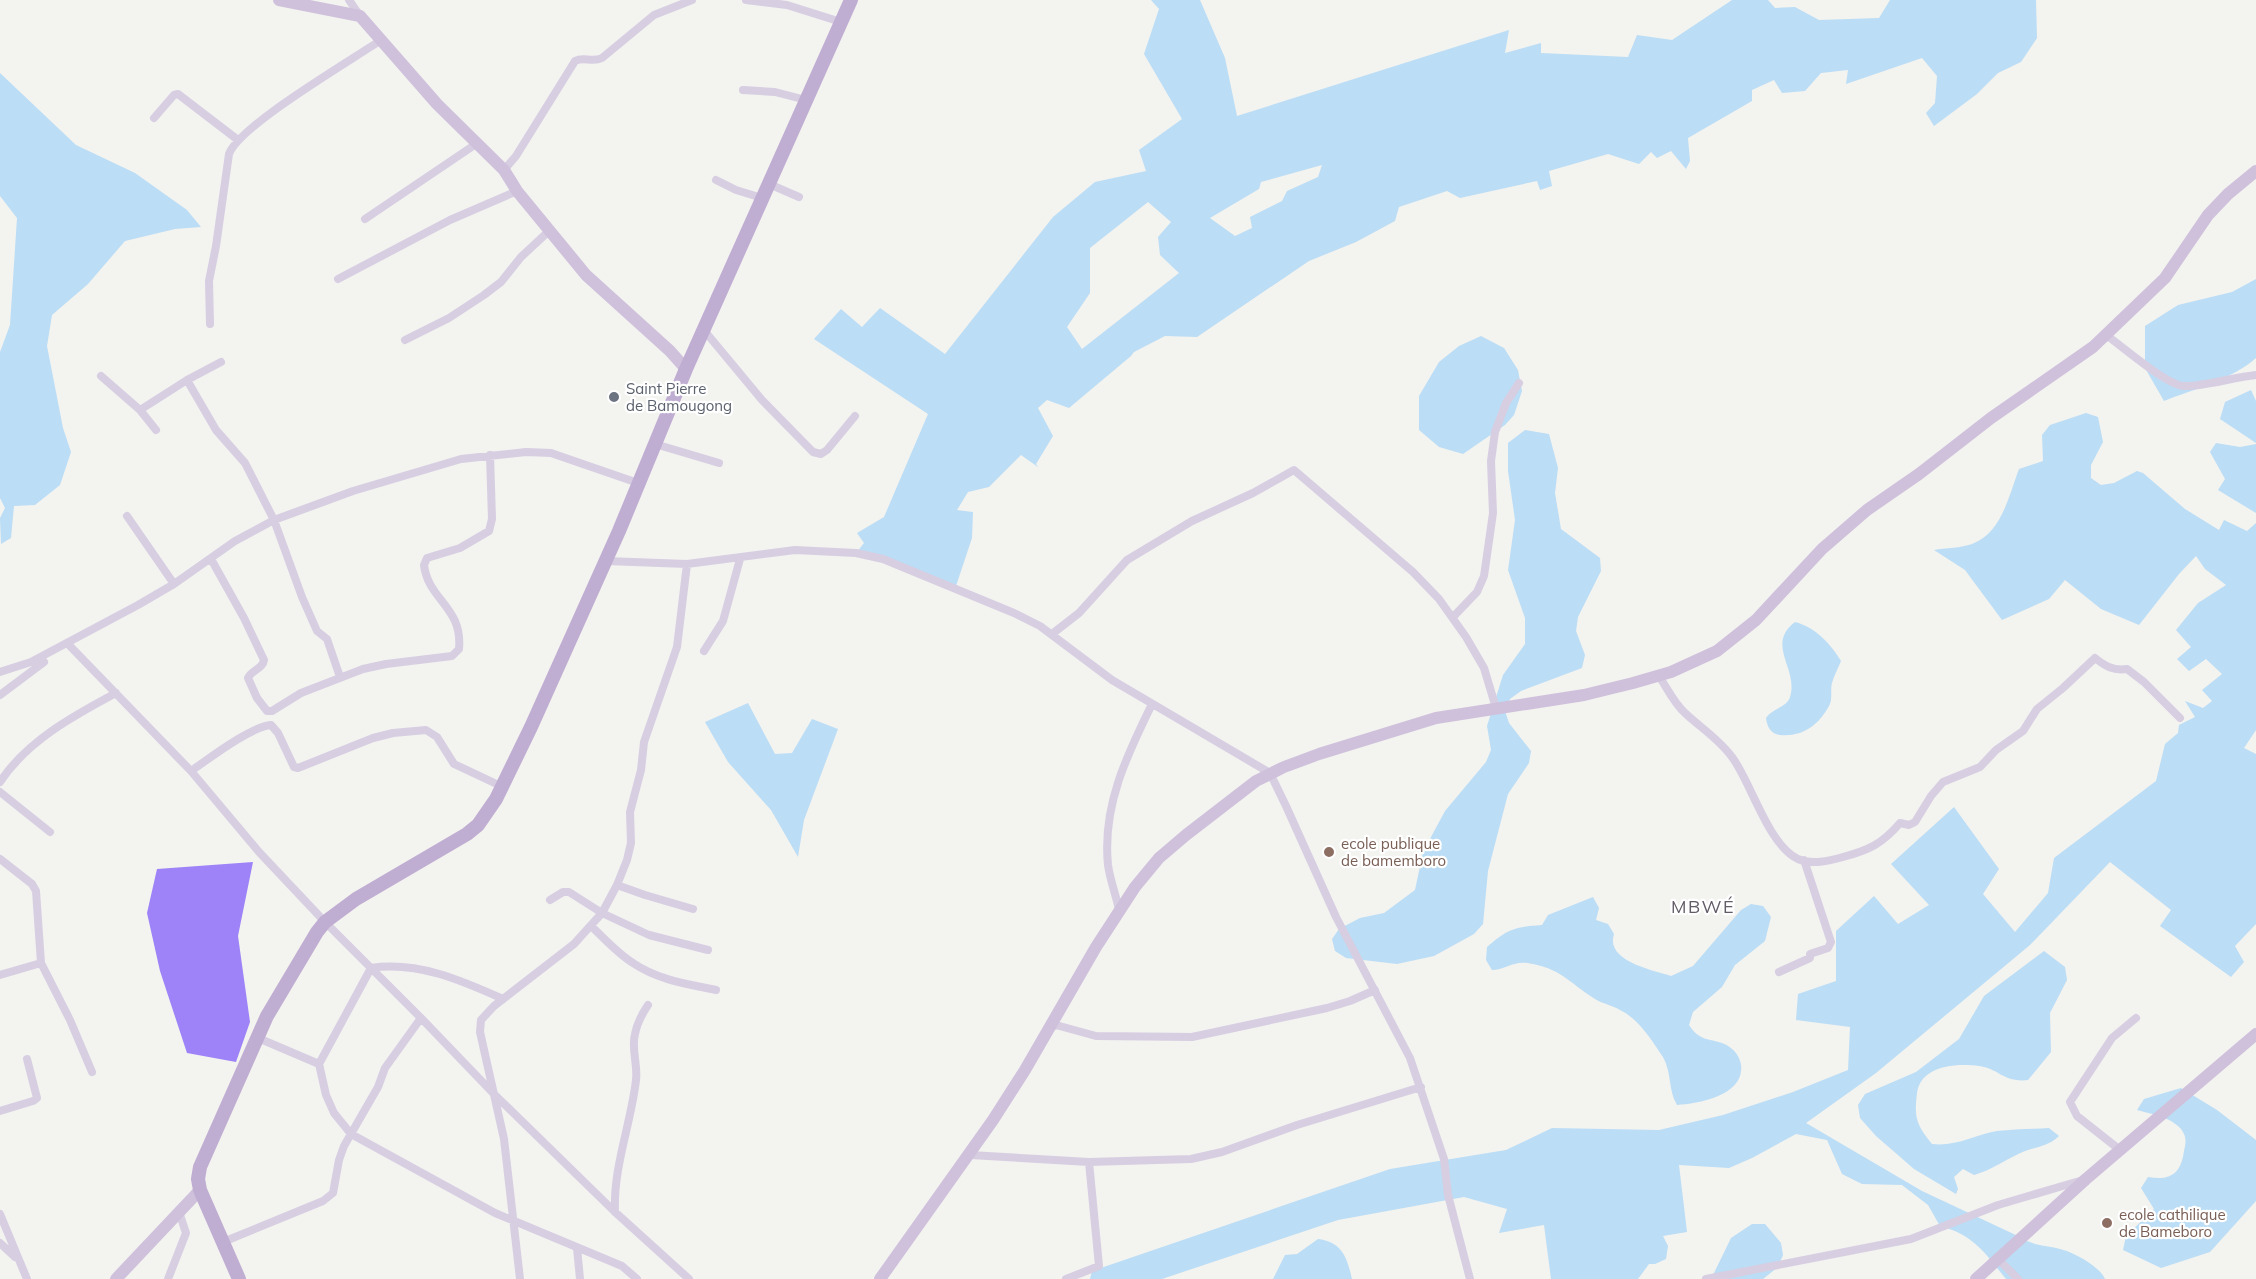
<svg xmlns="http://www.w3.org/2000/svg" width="2256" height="1279" font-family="Mulish,sans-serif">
<rect width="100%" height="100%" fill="#f3f3f0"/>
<!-- green -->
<path fill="#bbddf5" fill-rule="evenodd" d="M 1151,0 L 1200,0 L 1225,58 L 1237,116 L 1509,30 L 1505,53 L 1541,43 L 1541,53 L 1628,57 L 1637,35 L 1672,40 L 1732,0 L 1768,0 L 1775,8 L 1795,7 L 1819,20 L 1879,18 L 1890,0 L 2036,0 L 2037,38 L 2021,62 L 1998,73 L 1977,94 L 1934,126 L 1926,113 L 1935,103 L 1937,76 L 1922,58 L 1846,84 L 1848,70 L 1821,73 L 1805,91 L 1782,93 L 1774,80 L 1752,90 L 1752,101 L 1688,138 L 1690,161 L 1686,169 L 1671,151 L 1657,158 L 1651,152 L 1639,164 L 1608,154 L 1549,171 L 1552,186 L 1540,190 L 1537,181 L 1460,198 L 1447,191 L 1399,207 L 1395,221 L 1356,242 L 1309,261 L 1197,337 L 1165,336 L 1134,352 L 1131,356 L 1069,408 L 1047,400 L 1038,408 L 1053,436 L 1036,464 L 1038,467 L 1021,455 L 989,487 L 968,492 L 957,510 L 973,512 L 972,538 L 956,586 L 857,552 L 864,543 L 857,533 L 884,517 L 928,414 L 814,339 L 841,309 L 862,327 L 880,308 L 945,354 L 1053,217 L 1095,182 L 1146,171 L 1139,150 L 1182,119 L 1144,54 L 1159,9 ZM 1322,165 L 1318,177 L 1287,191 L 1282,201 L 1250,217 L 1252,228 L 1235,236 L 1210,218 L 1259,189 L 1261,182 ZM 1148,202 L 1171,222 L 1158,237 L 1160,255 L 1179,273 L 1082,349 L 1067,327 L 1090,293 L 1090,248 Z
M 0,73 L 76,145 L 135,173 L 187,210 L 201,227 L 175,229 L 125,241 L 88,284 L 52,315 L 47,346 L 63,428 L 71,452 L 60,485 L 35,505 L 14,506 L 11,538 L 1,544 L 0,518 L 5,508 L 0,498 L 0,352 L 10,325 L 17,218 L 0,196 Z
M 2256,279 L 2256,358 C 2231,380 2194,389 2164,401 L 2145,368 L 2145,326 L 2178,305 L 2232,292 Z
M 1481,336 L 1504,348 L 1518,370 L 1522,391 L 1514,415 L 1505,425 L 1463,454 L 1439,447 L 1419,430 L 1419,396 L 1439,362 L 1459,346 Z
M 2251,390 L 2256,401 L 2256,443 L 2220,419 L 2225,402 Z
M 2086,413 L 2098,417 L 2103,442 L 2091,465 L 2091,478 L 2101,485 L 2114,483 L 2137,471 L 2143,473 L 2185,509 L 2219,530 L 2224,520 L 2247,531 L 2256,523 L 2256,730 L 2244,748 L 2256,754 L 2256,924 L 2235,946 L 2244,962 L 2231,977 L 2160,926 L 2171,910 L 2110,862 L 2030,945 L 1876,1073 L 1806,1123 L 1922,1191 L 2020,1237 C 2034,1247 2051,1245 2067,1251 C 2079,1256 2100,1267 2105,1279 L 2006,1279 C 1985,1253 1974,1235 1940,1226 L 1928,1205 L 1902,1185 L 1862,1184 L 1842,1174 L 1827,1140 L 1796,1134 L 1752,1158 L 1729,1168 L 1679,1165 L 1687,1232 L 1663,1236 L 1668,1246 L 1666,1259 L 1655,1264 L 1649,1264 L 1638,1279 L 1551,1279 L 1544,1225 L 1499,1233 L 1507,1209 L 1464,1197 L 1338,1220 L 1162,1279 L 1090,1279 L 1092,1271 L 1390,1169 L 1506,1150 L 1552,1128 L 1659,1130 L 1723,1115 L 1793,1092 L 1848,1070 L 1850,1027 L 1796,1020 L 1798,994 L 1836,981 L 1836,931 L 1874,896 L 1898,924 L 1929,905 L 1891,864 L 1954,807 L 1999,869 L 1983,894 L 2015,932 L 2048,893 L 2054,858 L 2156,781 L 2165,744 L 2178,733 L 2179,725 L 2195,717 L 2185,701 L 2203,708 L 2212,701 L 2202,690 L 2222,674 L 2206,659 L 2189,671 L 2177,659 L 2191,647 L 2176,630 L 2198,603 L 2226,585 L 2205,569 L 2196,556 L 2179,574 L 2139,625 L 2101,609 L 2065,580 L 2049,599 L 2002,620 L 1965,570 L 1934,550 C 1946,548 1961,548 1972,544 C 2002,533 2009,495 2019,469 L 2043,461 L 2042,435 L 2050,425 Z
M 1525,430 L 1549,434 L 1558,468 L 1555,493 L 1561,529 L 1600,558 L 1601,571 L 1578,617 L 1576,631 L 1585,655 L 1582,668 L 1521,691 L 1510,699 L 1505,711 L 1509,723 L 1531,751 L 1529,763 L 1508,794 L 1488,871 L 1483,924 L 1474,934 L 1434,956 L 1397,964 L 1346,958 L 1335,951 L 1332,939 L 1339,929 L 1360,918 L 1384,913 L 1415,890 L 1423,852 L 1445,811 L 1486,762 L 1491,750 L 1487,726 L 1503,675 L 1525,644 L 1525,618 L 1508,570 L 1515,520 L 1508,471 L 1508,443 Z
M 2216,443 L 2240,447 L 2256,444 L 2256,513 L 2218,490 L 2225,479 L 2210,452 Z
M 1795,622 C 1815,627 1831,644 1841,661 C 1838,668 1834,676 1832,683 C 1830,690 1833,699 1829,706 C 1818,726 1802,737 1780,735 C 1771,734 1767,727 1766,718 C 1772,709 1787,707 1790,697 C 1799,669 1765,645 1795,622 Z
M 748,703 L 775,754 L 792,753 L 812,719 L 838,729 L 804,820 L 798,857 L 771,810 L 728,762 L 705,722 Z
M 1593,897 L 1599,908 L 1596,920 L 1608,924 L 1614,934 C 1605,961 1652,970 1671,976 L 1693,966 L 1741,910 L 1751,904 L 1763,906 L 1771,917 L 1765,941 L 1735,965 L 1722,987 L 1693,1012 L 1689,1025 C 1702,1046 1718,1036 1732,1049 C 1737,1053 1740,1059 1741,1065 C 1745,1095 1699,1104 1677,1105 C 1668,1090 1672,1073 1663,1057 C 1652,1041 1639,1019 1620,1010 C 1612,1005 1603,1004 1595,999 C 1568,982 1561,968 1527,963 C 1513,961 1504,970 1492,970 L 1486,960 L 1487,947 C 1508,929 1514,927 1542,925 L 1548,915 Z
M 2044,951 L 2065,967 L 2067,980 L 2050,1013 L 2051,1052 L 2028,1080 C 2004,1083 1998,1068 1979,1066 C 1957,1063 1921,1065 1917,1093 C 1914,1118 1916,1124 1932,1144 C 1955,1147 1975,1135 1997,1131 C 2014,1129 2032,1129 2049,1128 L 2059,1136 C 2049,1146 2039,1146 2025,1151 C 2008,1158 1992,1170 1974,1175 L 1963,1169 L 1954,1177 L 1958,1189 L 1956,1194 L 1914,1169 L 1876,1136 L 1860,1118 L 1858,1105 L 1865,1094 L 1916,1072 L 1959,1039 L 1984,996 Z
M 2181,1088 L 2217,1110 L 2256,1140 L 2256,1201 L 2210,1252 L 2161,1268 L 2123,1250 L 2126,1236 L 2154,1209 L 2141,1188 L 2148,1177 C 2170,1181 2181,1174 2184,1151 C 2186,1142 2187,1137 2181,1129 C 2171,1117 2151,1114 2137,1110 L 2144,1099 Z
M 1752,1224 L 1765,1224 L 1781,1243 L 1783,1255 L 1778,1267 L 1763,1279 L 1707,1279 L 1714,1273 L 1731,1238 Z
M 1318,1239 C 1342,1242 1347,1257 1352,1279 L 1273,1279 L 1285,1255 L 1297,1254 Z"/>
<!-- water -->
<path fill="#9d83f7" d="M 253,862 L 238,936 L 250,1022 L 236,1062 L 187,1053 L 160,971 L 147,913 L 157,869 Z"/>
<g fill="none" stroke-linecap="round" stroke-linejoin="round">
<!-- street -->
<path stroke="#d7cee2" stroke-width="8" d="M 349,0 L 360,16
M 746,0 L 787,5 L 841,22
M 743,90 L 775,92 L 806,100
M 154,118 L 174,95 L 178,94 L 238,140
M 504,170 L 516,156 L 575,61 C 584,56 592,63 602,58 L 654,15 L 692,0
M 716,180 L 736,190 L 762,198
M 769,184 L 799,197
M 365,219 L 476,144
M 338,279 L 450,220 L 517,191
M 210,324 L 209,281 L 216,246 L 229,154 C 240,125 350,61 381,40
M 703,329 L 762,400 L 813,452 L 821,454 L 827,450 L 855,416
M 2106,335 C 2122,346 2165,384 2183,386 C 2203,387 2234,377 2256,375
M 405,340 L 449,318 L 484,295 L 501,282 L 521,257 L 549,231
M 101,376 L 140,410 L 187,380 L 221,362
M 187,380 L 216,430 L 245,463 L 274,520 L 302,597 L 317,631 L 327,639 L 340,677
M 140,410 L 156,430
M 655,444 L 719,463
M 127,516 L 174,584
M 211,559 L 244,618 L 264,660 C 263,669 251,670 248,678 L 257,698 L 267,711 L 272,711 L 301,693 L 363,669 L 386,664 L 452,656 L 459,649 C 463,607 428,600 424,565 L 427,558 L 460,548 L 489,531 L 492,519 L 490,455
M 606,561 L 687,564 L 795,550 L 856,553 L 883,559 L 1014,613 L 1040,626 L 1112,680 L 1270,773 L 1286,806 L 1336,917 L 1410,1058 L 1444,1159 L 1448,1195 L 1470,1279
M 1453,617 L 1477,592 L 1484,576 L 1493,513 L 1491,461 L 1495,432 L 1506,403 L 1519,383
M 1052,634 L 1079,613 L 1127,560 L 1192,521 L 1253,493 L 1294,470 L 1413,572 L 1439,599 L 1466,637 L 1484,668 L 1496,708
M 68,644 L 191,771 L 259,852 L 325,922 L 421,1018 L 495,1095 L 615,1212 L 689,1279
M 704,651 L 723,621 L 740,559
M 0,672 L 31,662 L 138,605 L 174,584 L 235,541 L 274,520 L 353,491 L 461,459 L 526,452 L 551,453 L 638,483
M 1659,676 C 1667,688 1674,703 1685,713 C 1701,728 1719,739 1732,757 C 1751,782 1768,845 1798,859 C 1812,865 1829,861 1843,857 C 1869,850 1882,844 1900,823 L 1909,825 L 1915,822 L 1931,796 L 1943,782 L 1980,767 L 1996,750 L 2023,731 L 2037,709 L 2063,688 L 2095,658 C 2105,666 2113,671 2127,669 L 2144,682 L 2180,718
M 0,695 L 44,662
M 191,771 C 210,758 250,727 271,725 L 278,733 L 294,767 L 298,768 L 373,738 L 393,733 L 426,730 L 437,737 L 454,764 L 503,787
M 0,782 C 27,741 73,716 116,693
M 0,792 L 50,832
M 0,859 L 32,884 L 36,891 L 41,963 L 70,1020 L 92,1072
M 617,885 L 645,895 L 693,909
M 550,900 L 563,892 L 569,892 L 602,913 L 649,935 L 708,950
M 1119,910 C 1116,895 1110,880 1108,865 C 1102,806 1127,755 1152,704
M 591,926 C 604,938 617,953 633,963 C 658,980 687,984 716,990
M 1779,972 L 1810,958 L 1810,954 L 1828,948 L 1831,942 L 1804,860
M 0,975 L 41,963
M 503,999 C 461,980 417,961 371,968 L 319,1064 L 326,1095 L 334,1113 L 351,1134 L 495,1213 L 622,1266 L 637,1279
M 1049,1028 L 1056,1025 L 1096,1036 L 1192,1037 L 1327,1008 L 1350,1001 L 1375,990
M 258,1038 L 319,1064
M 0,1111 L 33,1101 L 37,1098 L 27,1059
M 2120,1150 L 2077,1116 L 2070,1102 L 2112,1038 L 2136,1018
M 970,1155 L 1089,1162 L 1191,1159 L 1222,1152 L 1297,1125 L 1421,1087
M 615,1212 C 613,1167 631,1124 636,1080 C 638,1065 631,1048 635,1034 C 637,1023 642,1014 648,1005
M 0,1214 L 27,1279
M 223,1242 L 323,1201 L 333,1193 L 339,1160 L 344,1146 L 378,1087 L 385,1068 L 421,1018
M 0,1243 L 15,1257
M 577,1248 L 580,1279
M 1997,1258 L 2018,1279
M 168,1279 L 186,1233 L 179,1212
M 520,1279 L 504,1139 L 480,1032 L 481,1020 L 494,1006 L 574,944 L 602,913 L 617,885 L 627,860 L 631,843 L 630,812 L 641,770 L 644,742 L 677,647 L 687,564
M 1066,1279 L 1099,1266 L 1089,1162
M 1706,1279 L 1911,1239 L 1998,1205 L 2083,1180"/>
<!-- secondary -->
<path stroke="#cfc1db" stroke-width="12" d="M 279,0 L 360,16 L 437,104 L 504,170 L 517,191 L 586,275 L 670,351 L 686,369
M 116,1279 L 200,1190
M 880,1279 L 993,1120 L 1025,1070 L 1096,947 L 1135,887 L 1159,858 L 1186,835 L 1256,781 L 1284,767 L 1319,754 L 1436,718 L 1584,695 L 1633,683 L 1671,672 L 1717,651 L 1756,620 L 1822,549 L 1867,510 L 1919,474 L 1991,418 L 2093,347 L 2165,278 L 2208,215 L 2228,194 L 2256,171
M 1976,1279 L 2086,1179 L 2256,1034"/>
<!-- primary -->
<path stroke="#c0add2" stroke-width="14" d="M 239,1279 L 200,1190 L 198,1179 L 200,1167 L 267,1016 L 317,932 L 325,922 L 356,899 L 467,834 L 478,825 L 496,799 L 531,727 L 619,531 L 686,369 L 851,0"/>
</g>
<!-- markers -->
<circle fill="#6b7280" stroke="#fff" stroke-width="2" cx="614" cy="397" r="6"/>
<g fill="#8d6e63" stroke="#fff" stroke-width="2">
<circle cx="1329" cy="852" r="6"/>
<circle cx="2107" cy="1223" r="6"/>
</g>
<g text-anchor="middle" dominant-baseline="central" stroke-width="4.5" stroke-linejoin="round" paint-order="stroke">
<!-- worship labels -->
<g font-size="15" fill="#5b616d" stroke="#fff" text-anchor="start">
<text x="626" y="388">Saint Pierre<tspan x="626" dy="17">de Bamougong</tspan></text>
</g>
<!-- education labels -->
<g font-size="15" fill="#785e54" stroke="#fff" text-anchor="start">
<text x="1341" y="843">ecole publique<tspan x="1341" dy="17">de bamemboro</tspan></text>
<text x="2119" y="1214">ecole cathilique<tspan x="2119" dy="17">de Bameboro</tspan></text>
</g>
<!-- quarter labels -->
<g font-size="18" letter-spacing="1.5" fill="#625c66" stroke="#fff">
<text x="1703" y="906">MBWÉ</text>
</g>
</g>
</svg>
